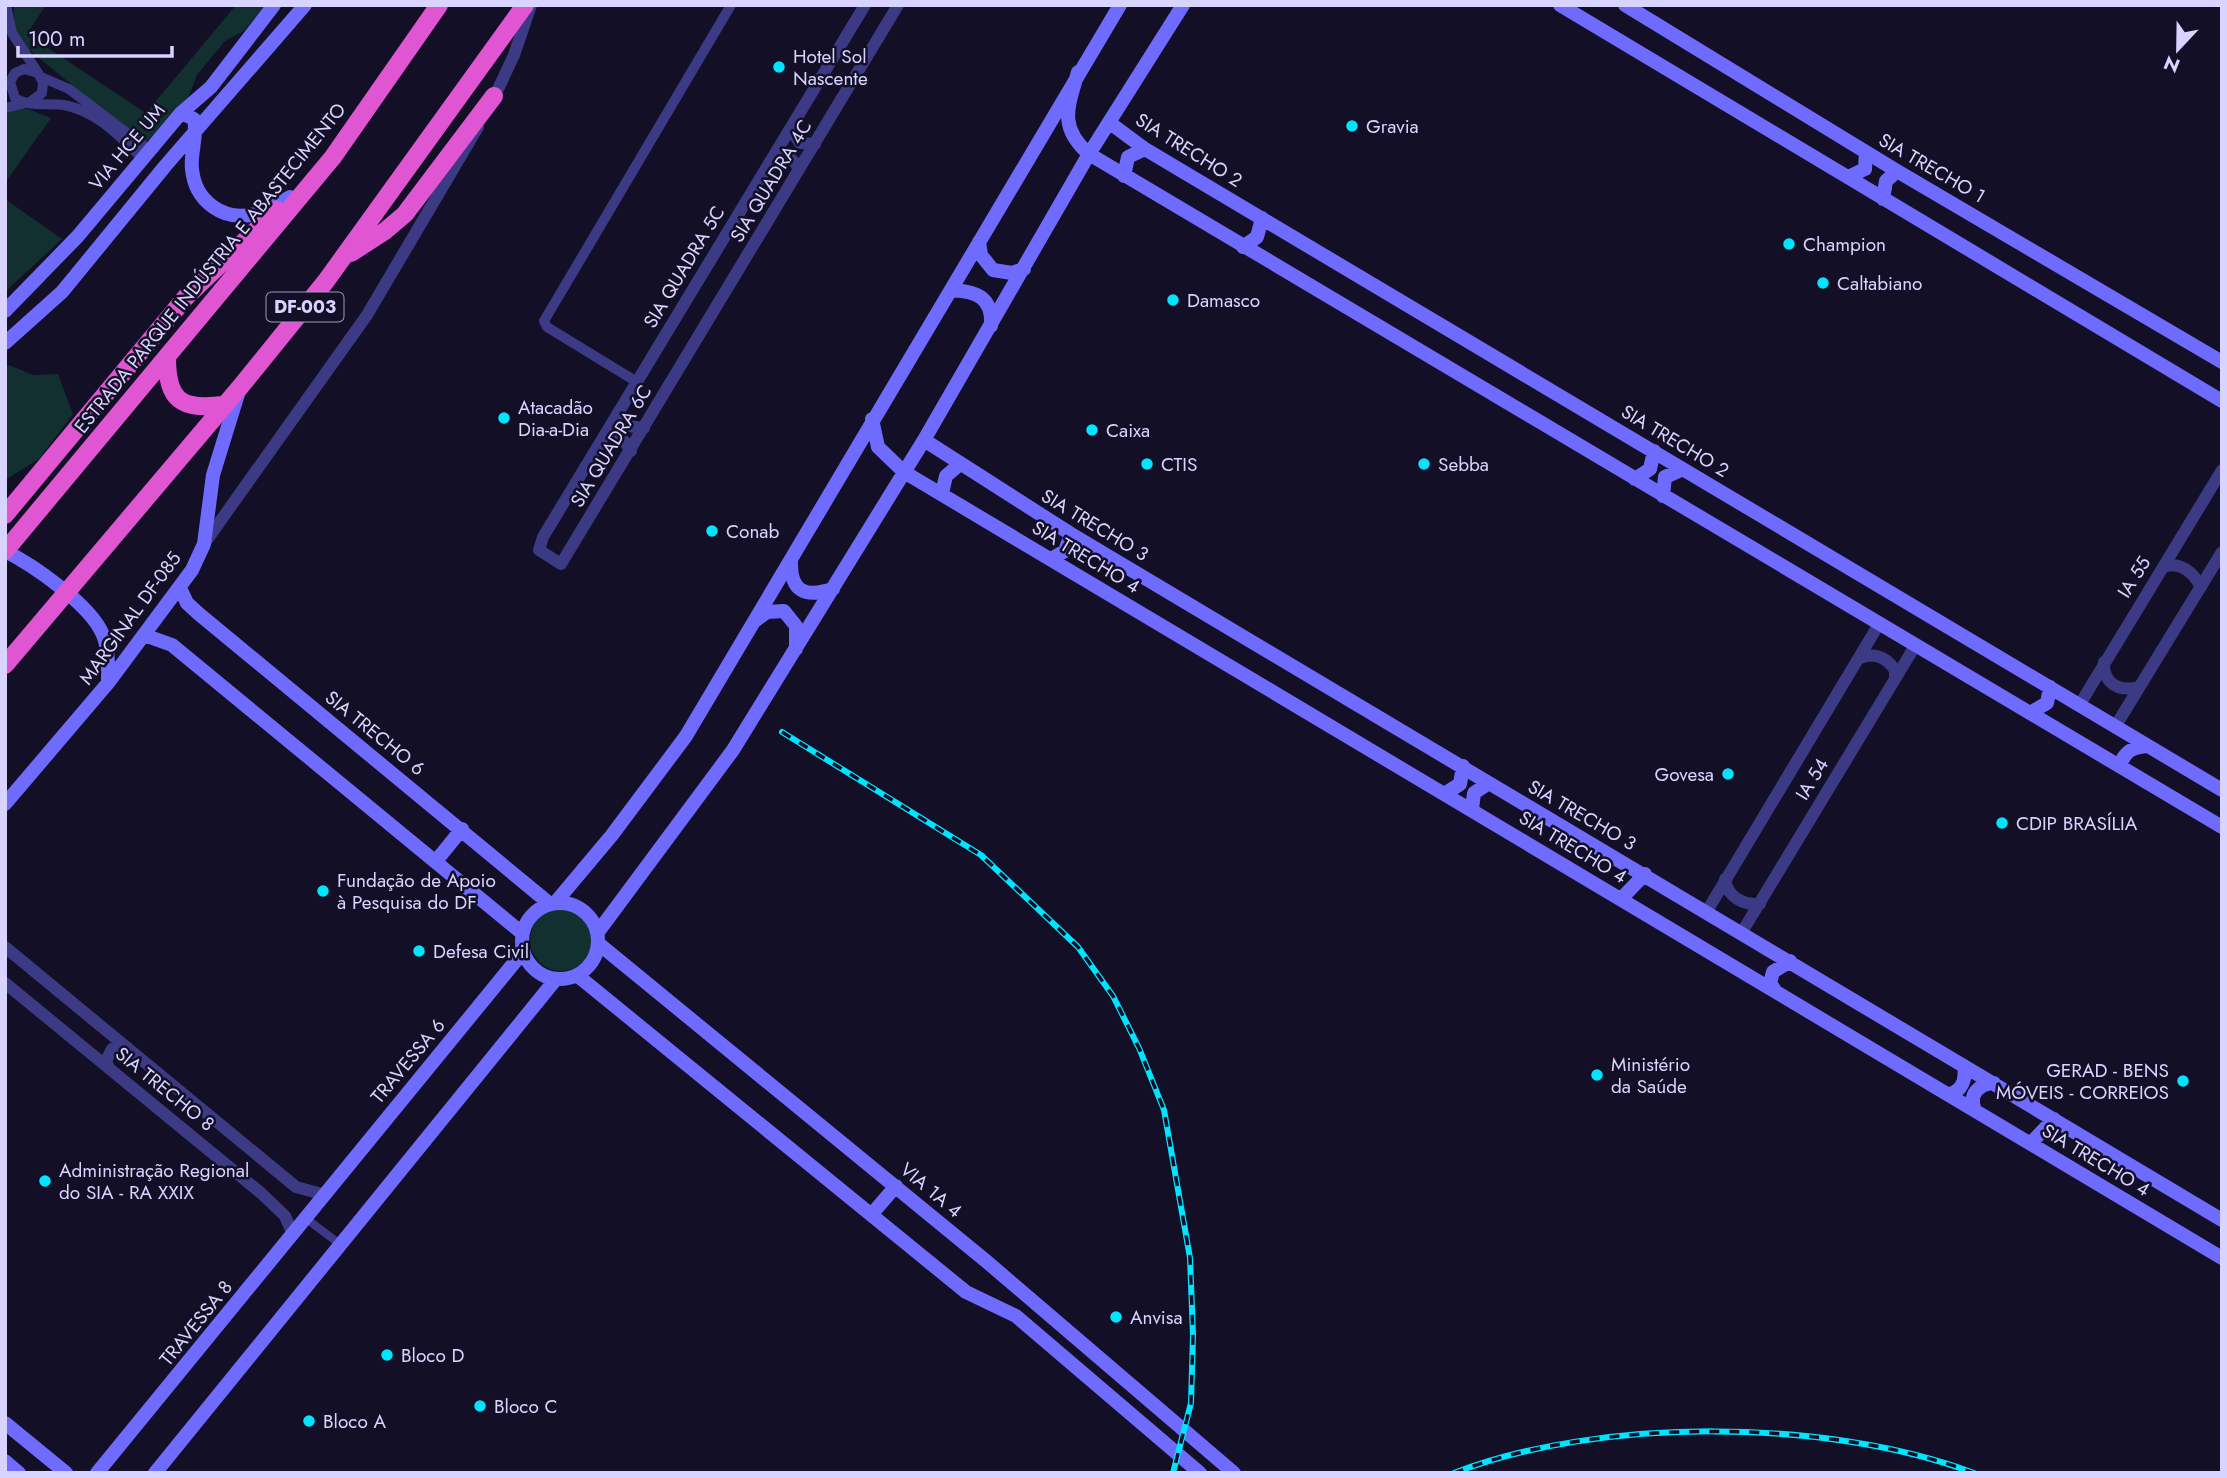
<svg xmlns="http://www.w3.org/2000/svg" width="2227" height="1478" font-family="Jost,sans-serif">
<rect width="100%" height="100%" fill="#130f26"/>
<!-- green -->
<path fill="#12302f" d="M 14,5 L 46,5 L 27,34 L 146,113 L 236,5 L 265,5 L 244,31 L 225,41 L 197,75 L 186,103 L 144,144 L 23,45 L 13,26 Z
M 5,108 L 28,109 L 51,118 L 5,183 Z
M 5,199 L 62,239 L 5,292 Z
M 9,365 L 33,375 L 58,374 L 73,414 L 39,459 L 5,480 L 5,368 Z
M530 940a31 31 0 1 1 62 0a31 31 0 1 1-62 0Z"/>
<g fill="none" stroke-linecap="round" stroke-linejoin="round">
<!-- pedestrian -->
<path stroke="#3d3a85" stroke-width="8" d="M 304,1217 L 341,1245"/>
<!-- minor -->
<path stroke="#3d3a85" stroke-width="10" d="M 6,5 L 12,33 L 38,73
M 41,77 L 69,89 L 148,149
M 29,103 L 42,93 L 43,82 L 38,73 L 24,69 L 15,73 L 10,82 L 15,98 C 28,107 48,103 64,105 C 96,111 118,135 141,157
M 5,108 L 26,103
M 637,382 L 547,327 L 544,321 L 731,5"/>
<!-- tertiary -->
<path stroke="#3d3a85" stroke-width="12" d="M 865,5 L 543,537 L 539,550 L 561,564 L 898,5
M 492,102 L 514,55 L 531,5
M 791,130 L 800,143 L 815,144
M 774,156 L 789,156 L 799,168
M 619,411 L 628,426 L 644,428
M 606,433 L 622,438 L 631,451
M 204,544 L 367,315 L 478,127
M 2164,567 C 2180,561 2193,572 2201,587
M 1858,659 C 1872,652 1886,656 1895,670 L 1895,679
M 2104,662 C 2103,684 2119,692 2139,687
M 2080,704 L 2222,470
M 2115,727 L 2222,552
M 1725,879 C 1727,897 1743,905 1760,904
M 1707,911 L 1879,624
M 1742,932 L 1915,646
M 5,947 L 296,1187 L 322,1194
M 5,983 L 261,1193 L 285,1216 L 292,1232
M 109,1068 L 106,1061 L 112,1049 L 127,1048"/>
<!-- secondary -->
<path stroke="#6f6bff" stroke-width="14" d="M 1560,5 L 2222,401
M 1625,5 L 1897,171 L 2222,362
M 1078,72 C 1068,107 1058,127 1089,154 L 2222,827
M 181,113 L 194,119 C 198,136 190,153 192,169 C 195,201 223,222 255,214 C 267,211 279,202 290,197
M 1110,123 L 1145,149 L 2222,790
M 1124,176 L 1128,157 L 1145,149
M 1848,177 L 1865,169 L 1866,152
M 1883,199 L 1886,181 L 1897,171
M 979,242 L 981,255 L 993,270 L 1012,273 L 1024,269
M 1243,247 L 1257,237 L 1262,218
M 951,290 C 976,291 993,297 991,326
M 5,311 L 78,236 L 181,113 L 211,87 L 274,5
M 5,343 L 62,292 L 166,165 L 305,5
M 872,419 L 878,447 L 904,472 L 2222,1258
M 924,440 L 1071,534 L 2222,1220
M 1635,479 L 1650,469 L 1654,451
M 942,493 L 946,476 L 960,464
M 1663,496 L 1665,477 L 1683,469
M 5,551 C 33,565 91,605 103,635 C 109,650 108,667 108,683
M 1051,559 L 1065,551 L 1071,534
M 791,560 C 790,592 805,598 833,589
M 180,588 L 187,603 L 199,614 L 550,904
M 756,620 L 767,612 L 784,611 L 796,626 L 796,649
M 144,635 L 172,645 L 522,933
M 2030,713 L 2047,703 L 2050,687
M 2120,766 C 2124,751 2133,747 2148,746
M 1446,793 L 1460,784 L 1463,766
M 5,804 L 108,683 L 192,570 L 204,544 L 213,475 L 239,391
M 1472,809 L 1474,793 L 1489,783
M 436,861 L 462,829
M 1621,899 L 1645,874
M522 941a38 38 0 1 1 76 0a38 38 0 1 1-76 0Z
M 555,903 L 612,835 L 686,736 L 1120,5
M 598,932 L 733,750 L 924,440 L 1089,154 L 1183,5
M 599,944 L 986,1261 L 1234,1473
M 578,976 L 966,1292 L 1016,1316 L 1200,1473
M 1774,989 L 1770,983 L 1773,972 L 1790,961
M 1949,1094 C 1963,1091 1966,1078 1964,1066
M 1975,1110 C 1968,1094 1979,1084 1994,1083
M 2031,1143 L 2054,1119
M 871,1215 L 896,1186
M 5,1423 L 66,1473
M 5,1461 L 19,1473
M 97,1473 L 523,952
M 155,1473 L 556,979"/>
<!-- trunk -->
<path stroke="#e055d1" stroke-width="18" d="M 351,253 L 385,231 L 405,214 L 494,96
M 167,357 C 167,401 181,410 223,405
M 5,515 L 186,297 L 277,210
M 5,551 L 333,157 L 439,5
M 5,665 L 241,386 L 326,281 L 525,5"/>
<defs>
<path id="rail" d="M 782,732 L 981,855 L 1078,947 L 1113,996 L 1139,1048 L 1164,1110 L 1190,1258 L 1193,1335 L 1191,1403 L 1173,1473
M 1454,1473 C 1598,1417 1829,1418 1974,1473"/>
</defs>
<!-- rail casing -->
<use href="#rail" stroke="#00e5ff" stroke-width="6"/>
<!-- rail -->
<use href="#rail" stroke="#130f26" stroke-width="3.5" stroke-dasharray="10" stroke-linecap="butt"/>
</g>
<!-- markers -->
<g fill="#00e5ff" stroke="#130f26" stroke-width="2.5">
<circle cx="779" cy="67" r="7"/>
<circle cx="1352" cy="126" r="7"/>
<circle cx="1789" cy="244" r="7"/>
<circle cx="1823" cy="283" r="7"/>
<circle cx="1173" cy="300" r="7"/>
<circle cx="504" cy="418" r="7"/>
<circle cx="1092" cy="430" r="7"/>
<circle cx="1147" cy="464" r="7"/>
<circle cx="1424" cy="464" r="7"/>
<circle cx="712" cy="531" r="7"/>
<circle cx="1728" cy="774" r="7"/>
<circle cx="2002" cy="823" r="7"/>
<circle cx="323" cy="891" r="7"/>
<circle cx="419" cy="951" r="7"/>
<circle cx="1597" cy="1075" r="7"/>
<circle cx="2183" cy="1081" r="7"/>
<circle cx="45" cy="1181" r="7"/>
<circle cx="1116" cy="1317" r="7"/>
<circle cx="387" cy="1355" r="7"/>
<circle cx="480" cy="1406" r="7"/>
<circle cx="309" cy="1421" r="7"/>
</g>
<g text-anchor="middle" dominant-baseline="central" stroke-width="5" stroke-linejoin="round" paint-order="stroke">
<!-- shield labels -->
<rect fill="#130f26" stroke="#9e99be" stroke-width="2" x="266.5" y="292.5" width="77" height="29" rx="5"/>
<g font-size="18" font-weight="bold" fill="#d9d4ff">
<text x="305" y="307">DF-003</text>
</g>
<!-- poi labels -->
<g font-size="19" fill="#d9d4ff" stroke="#130f26" text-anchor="start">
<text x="793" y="56">Hotel Sol<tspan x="793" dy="22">Nascente</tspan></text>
<text x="1366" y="126">Gravia</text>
<text x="1803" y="244">Champion</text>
<text x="1837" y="283">Caltabiano</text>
<text x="1187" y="300">Damasco</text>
<text x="518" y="407">Atacadão<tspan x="518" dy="22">Dia-a-Dia</tspan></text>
<text x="1106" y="430">Caixa</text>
<text x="1161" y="464">CTIS</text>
<text x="1438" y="464">Sebba</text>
<text x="726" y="531">Conab</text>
<text x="1714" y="774" text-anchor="end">Govesa</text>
<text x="2016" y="823">CDIP BRASÍLIA</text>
<text x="337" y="880">Fundação de Apoio<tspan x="337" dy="22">à Pesquisa do DF</tspan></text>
<text x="433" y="951">Defesa Civil</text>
<text x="1611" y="1064">Ministério<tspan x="1611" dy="22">da Saúde</tspan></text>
<text x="2169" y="1070" text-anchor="end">GERAD - BENS<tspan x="2169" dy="22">MÓVEIS - CORREIOS</tspan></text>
<text x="59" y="1170">Administração Regional<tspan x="59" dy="22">do SIA - RA XXIX</tspan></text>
<text x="1130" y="1317">Anvisa</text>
<text x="401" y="1355">Bloco D</text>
<text x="494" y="1406">Bloco C</text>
<text x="323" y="1421">Bloco A</text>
</g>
<!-- street labels -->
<g font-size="19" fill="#d9d4ff" stroke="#130f26">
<text transform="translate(127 147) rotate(-50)">VIA HCE UM</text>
<text transform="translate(1189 150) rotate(32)">SIA TRECHO 2</text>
<text transform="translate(1932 168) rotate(30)">SIA TRECHO 1</text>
<text transform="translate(771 181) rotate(-59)">SIA QUADRA 4C</text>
<text transform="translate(684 267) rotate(-59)">SIA QUADRA 5C</text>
<text transform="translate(210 268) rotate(-51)">ESTRADA PARQUE INDÚSTRIA E ABASTECIMENTO</text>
<text transform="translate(1675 441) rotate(31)">SIA TRECHO 2</text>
<text transform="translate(611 446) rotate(-59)">SIA QUADRA 6C</text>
<text transform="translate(1095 525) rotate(31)">SIA TRECHO 3</text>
<text transform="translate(1086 557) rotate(31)">SIA TRECHO 4</text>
<text transform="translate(2134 577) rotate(-58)">IA 55</text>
<text transform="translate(130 618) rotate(-54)">MARGINAL DF-085</text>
<text transform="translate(375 733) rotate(39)">SIA TRECHO 6</text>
<text transform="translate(1812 779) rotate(-59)">IA 54</text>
<text transform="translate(1582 815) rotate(30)">SIA TRECHO 3</text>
<text transform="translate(1573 847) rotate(31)">SIA TRECHO 4</text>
<text transform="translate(408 1061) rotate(-50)">TRAVESSA 6</text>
<text transform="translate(165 1089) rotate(39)">SIA TRECHO 8</text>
<text transform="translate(2096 1160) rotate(31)">SIA TRECHO 4</text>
<text transform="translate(931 1190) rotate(40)">VIA 1A 4</text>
<text transform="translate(196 1323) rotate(-51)">TRAVESSA 8</text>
</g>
</g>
<!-- border -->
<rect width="2227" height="1478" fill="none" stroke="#d9d4ff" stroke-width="14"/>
<!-- north arrow -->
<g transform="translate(2178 49) rotate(202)" stroke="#130f26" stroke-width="5" paint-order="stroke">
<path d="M0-5L12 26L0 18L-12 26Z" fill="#d9d4ff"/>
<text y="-10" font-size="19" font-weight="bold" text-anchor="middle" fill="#d9d4ff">N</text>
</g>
<!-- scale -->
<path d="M18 46v10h154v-10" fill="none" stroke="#d9d4ff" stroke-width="3.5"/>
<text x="28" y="46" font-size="21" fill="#d9d4ff" stroke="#130f26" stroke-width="5" paint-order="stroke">100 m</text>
</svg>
